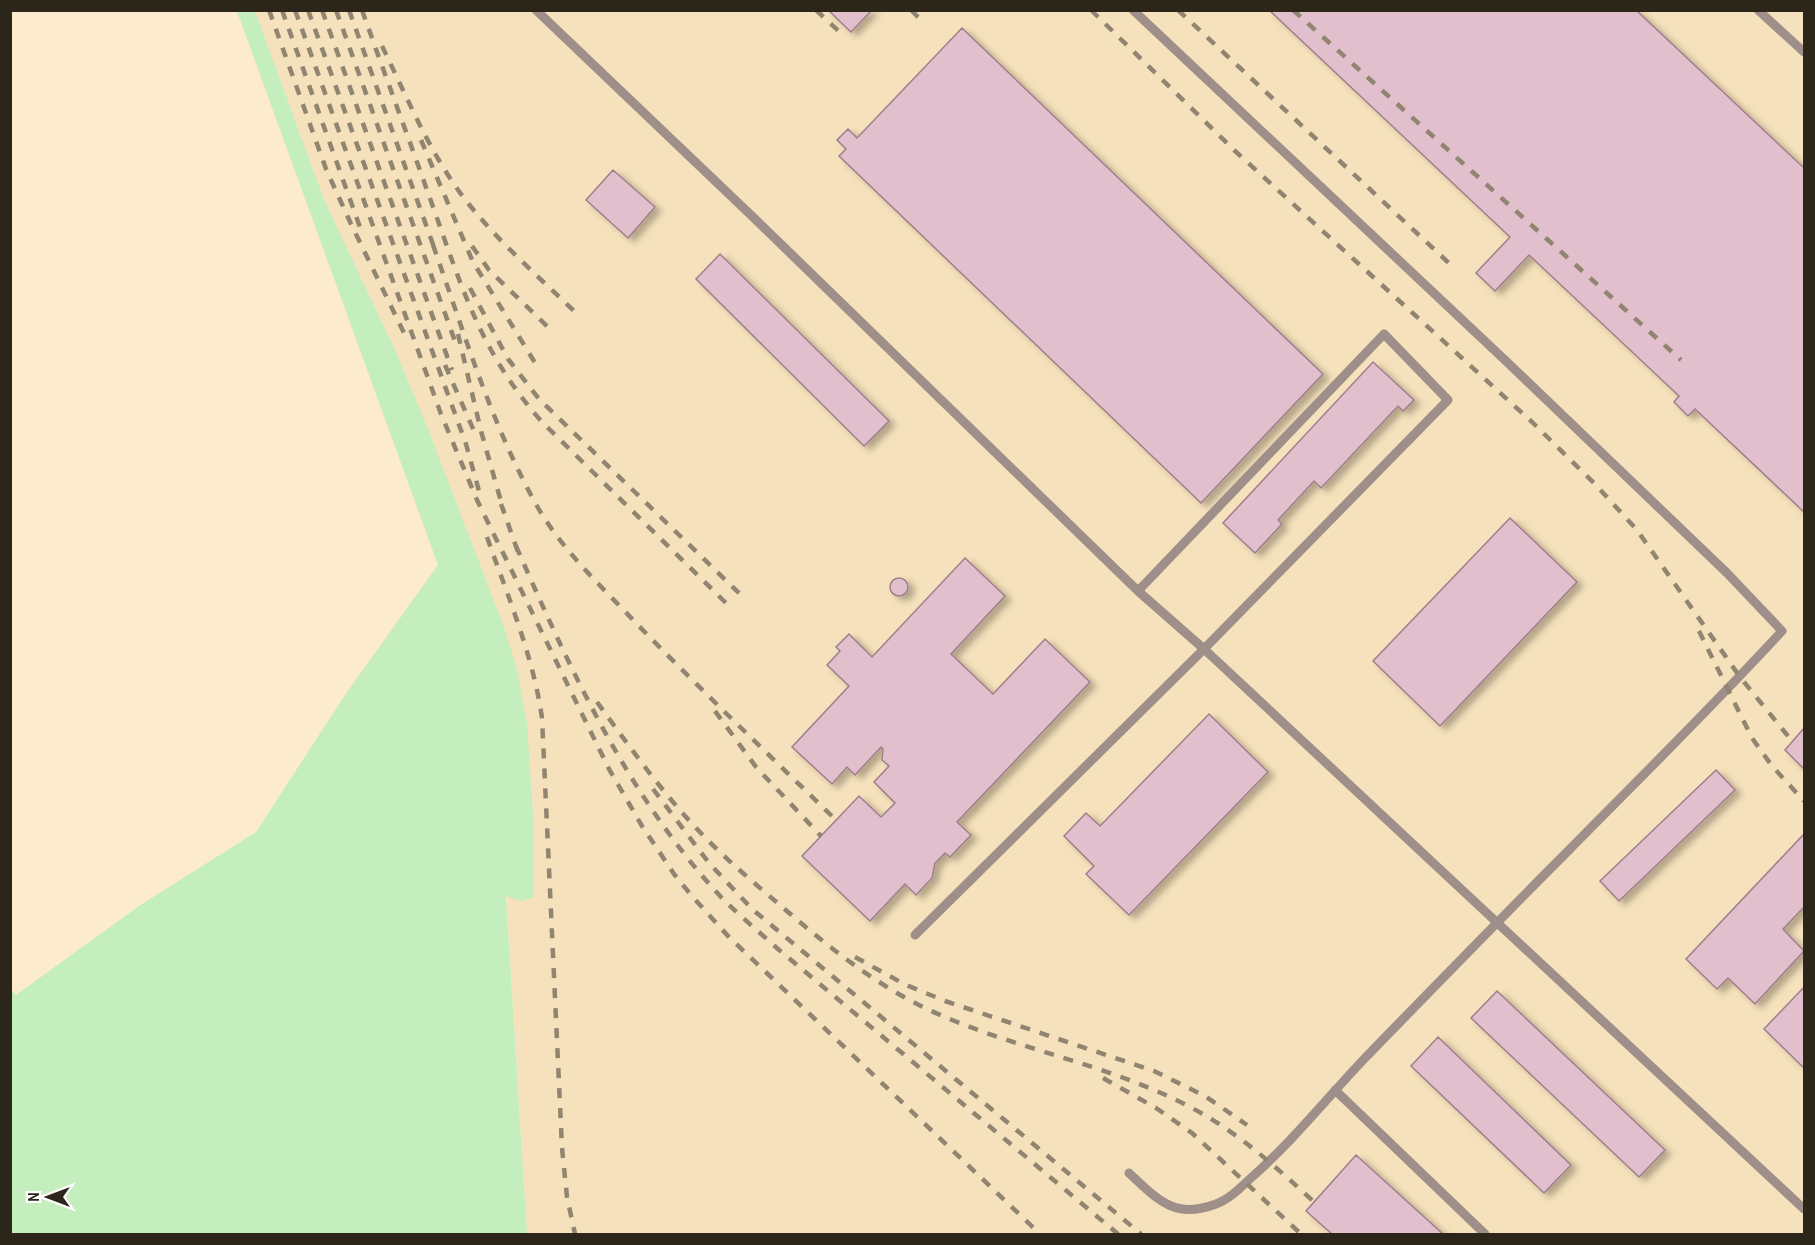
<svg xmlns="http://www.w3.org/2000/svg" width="1815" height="1245" font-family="'Archivo Narrow',sans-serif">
<defs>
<filter id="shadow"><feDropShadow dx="6" dy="4" stdDeviation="3" flood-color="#0004"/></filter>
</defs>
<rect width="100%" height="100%" fill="#fceccd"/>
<!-- built -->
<path fill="#f5e1bb" d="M 237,11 L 1804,11 L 1804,1234 L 527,1234 L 496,725 Z"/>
<!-- green -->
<path fill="#c4eebd" d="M 237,11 L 255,11 L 324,200 L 395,350 L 428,429 L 505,630 L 517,670 L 527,724 L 534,831 L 534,897 L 521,901 L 506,896 L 527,1234 L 11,1234 L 11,990 L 16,995 L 139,906 L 256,832 L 345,695 L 438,565 Z"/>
<!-- building -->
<path fill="#e2bfcd" stroke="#9f7e8c" stroke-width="1.5" filter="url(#shadow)" d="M 828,10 L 872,10 L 851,32 Z
M 1269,10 L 1636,10 L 1804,168 L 1804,512 L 1695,409 L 1688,416 L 1674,402 L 1679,396 L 1529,255 L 1495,291 L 1476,273 L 1510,237 Z
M 962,28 L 1323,374 L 1201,503 L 839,156 L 846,149 L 837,140 L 848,129 L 857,138 Z
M 613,170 L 655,207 L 628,238 L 586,200 Z
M 720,254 L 889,421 L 864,446 L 696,279 Z
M 1373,362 L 1414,400 L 1403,411 L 1398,406 L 1321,488 L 1314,481 L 1278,520 L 1282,524 L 1255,553 L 1223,523 Z
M 1510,518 L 1577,582 L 1440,726 L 1373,661 Z
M 965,558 L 1005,596 L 951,654 L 993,694 L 1045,639 L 1090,682 L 957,822 L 971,835 L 950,857 L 945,853 L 935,863 L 932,878 L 916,895 L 905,884 L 870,921 L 802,856 L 859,796 L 881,817 L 895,803 L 874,782 L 889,766 L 882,760 L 883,749 L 881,747 L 855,775 L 847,767 L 832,784 L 792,747 L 849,686 L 827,665 L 840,651 L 836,647 L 849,634 L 872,657 Z
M890 587a9 9 0 1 1 18 0a9 9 0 1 1-18 0Z
M 1209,714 L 1268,772 L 1129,915 L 1086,874 L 1094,866 L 1064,836 L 1086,813 L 1100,826 Z
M 1804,728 L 1804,769 L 1785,750 Z
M 1716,770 L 1735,790 L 1619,901 L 1600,881 Z
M 1804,834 L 1804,907 L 1783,929 L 1804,951 L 1755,1004 L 1728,978 L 1717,989 L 1686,959 Z
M 1804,987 L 1804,1068 L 1764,1029 Z
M 1497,991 L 1665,1150 L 1639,1177 L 1471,1018 Z
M 1438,1037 L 1571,1165 L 1544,1193 L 1411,1066 Z
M 1356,1155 L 1443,1234 L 1332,1234 L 1306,1211 Z"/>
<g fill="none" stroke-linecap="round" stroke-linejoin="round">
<!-- service -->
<path stroke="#9f8f8a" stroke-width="9" d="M 536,10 L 754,218 L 1138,591 L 1204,649 L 1804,1209
M 1758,10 L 1804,52
M 915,935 L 1204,649 L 1448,400 L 1384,334 L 1138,591
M 1335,1090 L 1485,1234
M 1129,1173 C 1157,1199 1174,1220 1216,1204 C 1230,1199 1241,1187 1252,1177 C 1293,1141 1327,1098 1365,1058 C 1433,988 1500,919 1569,850 C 1641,777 1713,706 1782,631 L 1727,573 L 1507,362 L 1133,10"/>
<!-- rail -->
<path stroke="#908570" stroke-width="4.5" stroke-dasharray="10 10" stroke-linecap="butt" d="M 269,10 L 326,169 L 351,224 L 405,335
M 282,10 L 361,230
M 295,10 L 441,414 L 477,500 L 609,769 L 642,826 L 674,874 L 691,895 L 728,936 L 1040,1234
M 308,10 L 466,444 L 479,491
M 322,10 L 452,370
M 336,10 L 456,344
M 349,10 L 435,250
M 362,10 C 385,75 409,139 432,204 C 462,288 481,353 542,422 L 729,606
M 816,10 L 844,36
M 911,10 L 923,22
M 1091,10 L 1235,151 L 1531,421 L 1594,483 L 1637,530 L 1740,677 L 1792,741
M 1178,10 L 1451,265
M 1293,10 L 1681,360
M 382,46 C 405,93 426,144 456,187 C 489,234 535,273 576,313
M 421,140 L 473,262 L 537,366
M 433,245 C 464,332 491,424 537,506 C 562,550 601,586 636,623 C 701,690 769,755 836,820
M 472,246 L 489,270 L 549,328
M 470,288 L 508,359 L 539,399 L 742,596
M 458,334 L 481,431 L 504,512
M 445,365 L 474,431
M 501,504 L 518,552
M 487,537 C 508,597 533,655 542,718 L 562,1148 L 567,1197 L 575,1234
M 516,546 C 570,669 628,797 721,897 C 739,915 759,932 778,949 L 1118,1234
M 1699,631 L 1752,738 L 1772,766 L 1804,801
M 597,702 C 629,746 661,791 698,830 C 726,860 758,886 788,912 C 831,949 874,983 925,1008 C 1011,1049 1108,1063 1192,1108 C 1239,1133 1276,1167 1314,1202
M 715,711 L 756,767 L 821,836
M 653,789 L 709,863 L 752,909 L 1141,1234
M 855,957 L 904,984 L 945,1001 L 1154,1071 L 1205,1096 L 1247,1125
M 1103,1078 L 1156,1108 L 1192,1133 L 1301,1234"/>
</g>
<!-- border -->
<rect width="1815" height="1245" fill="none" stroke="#2c261a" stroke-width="24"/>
<!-- north arrow -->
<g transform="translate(48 1197) rotate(270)" stroke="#ffffff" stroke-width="4.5" paint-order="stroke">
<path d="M0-4.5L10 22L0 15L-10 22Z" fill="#2c261a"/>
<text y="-9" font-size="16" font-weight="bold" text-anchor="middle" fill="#2c261a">N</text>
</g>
</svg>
